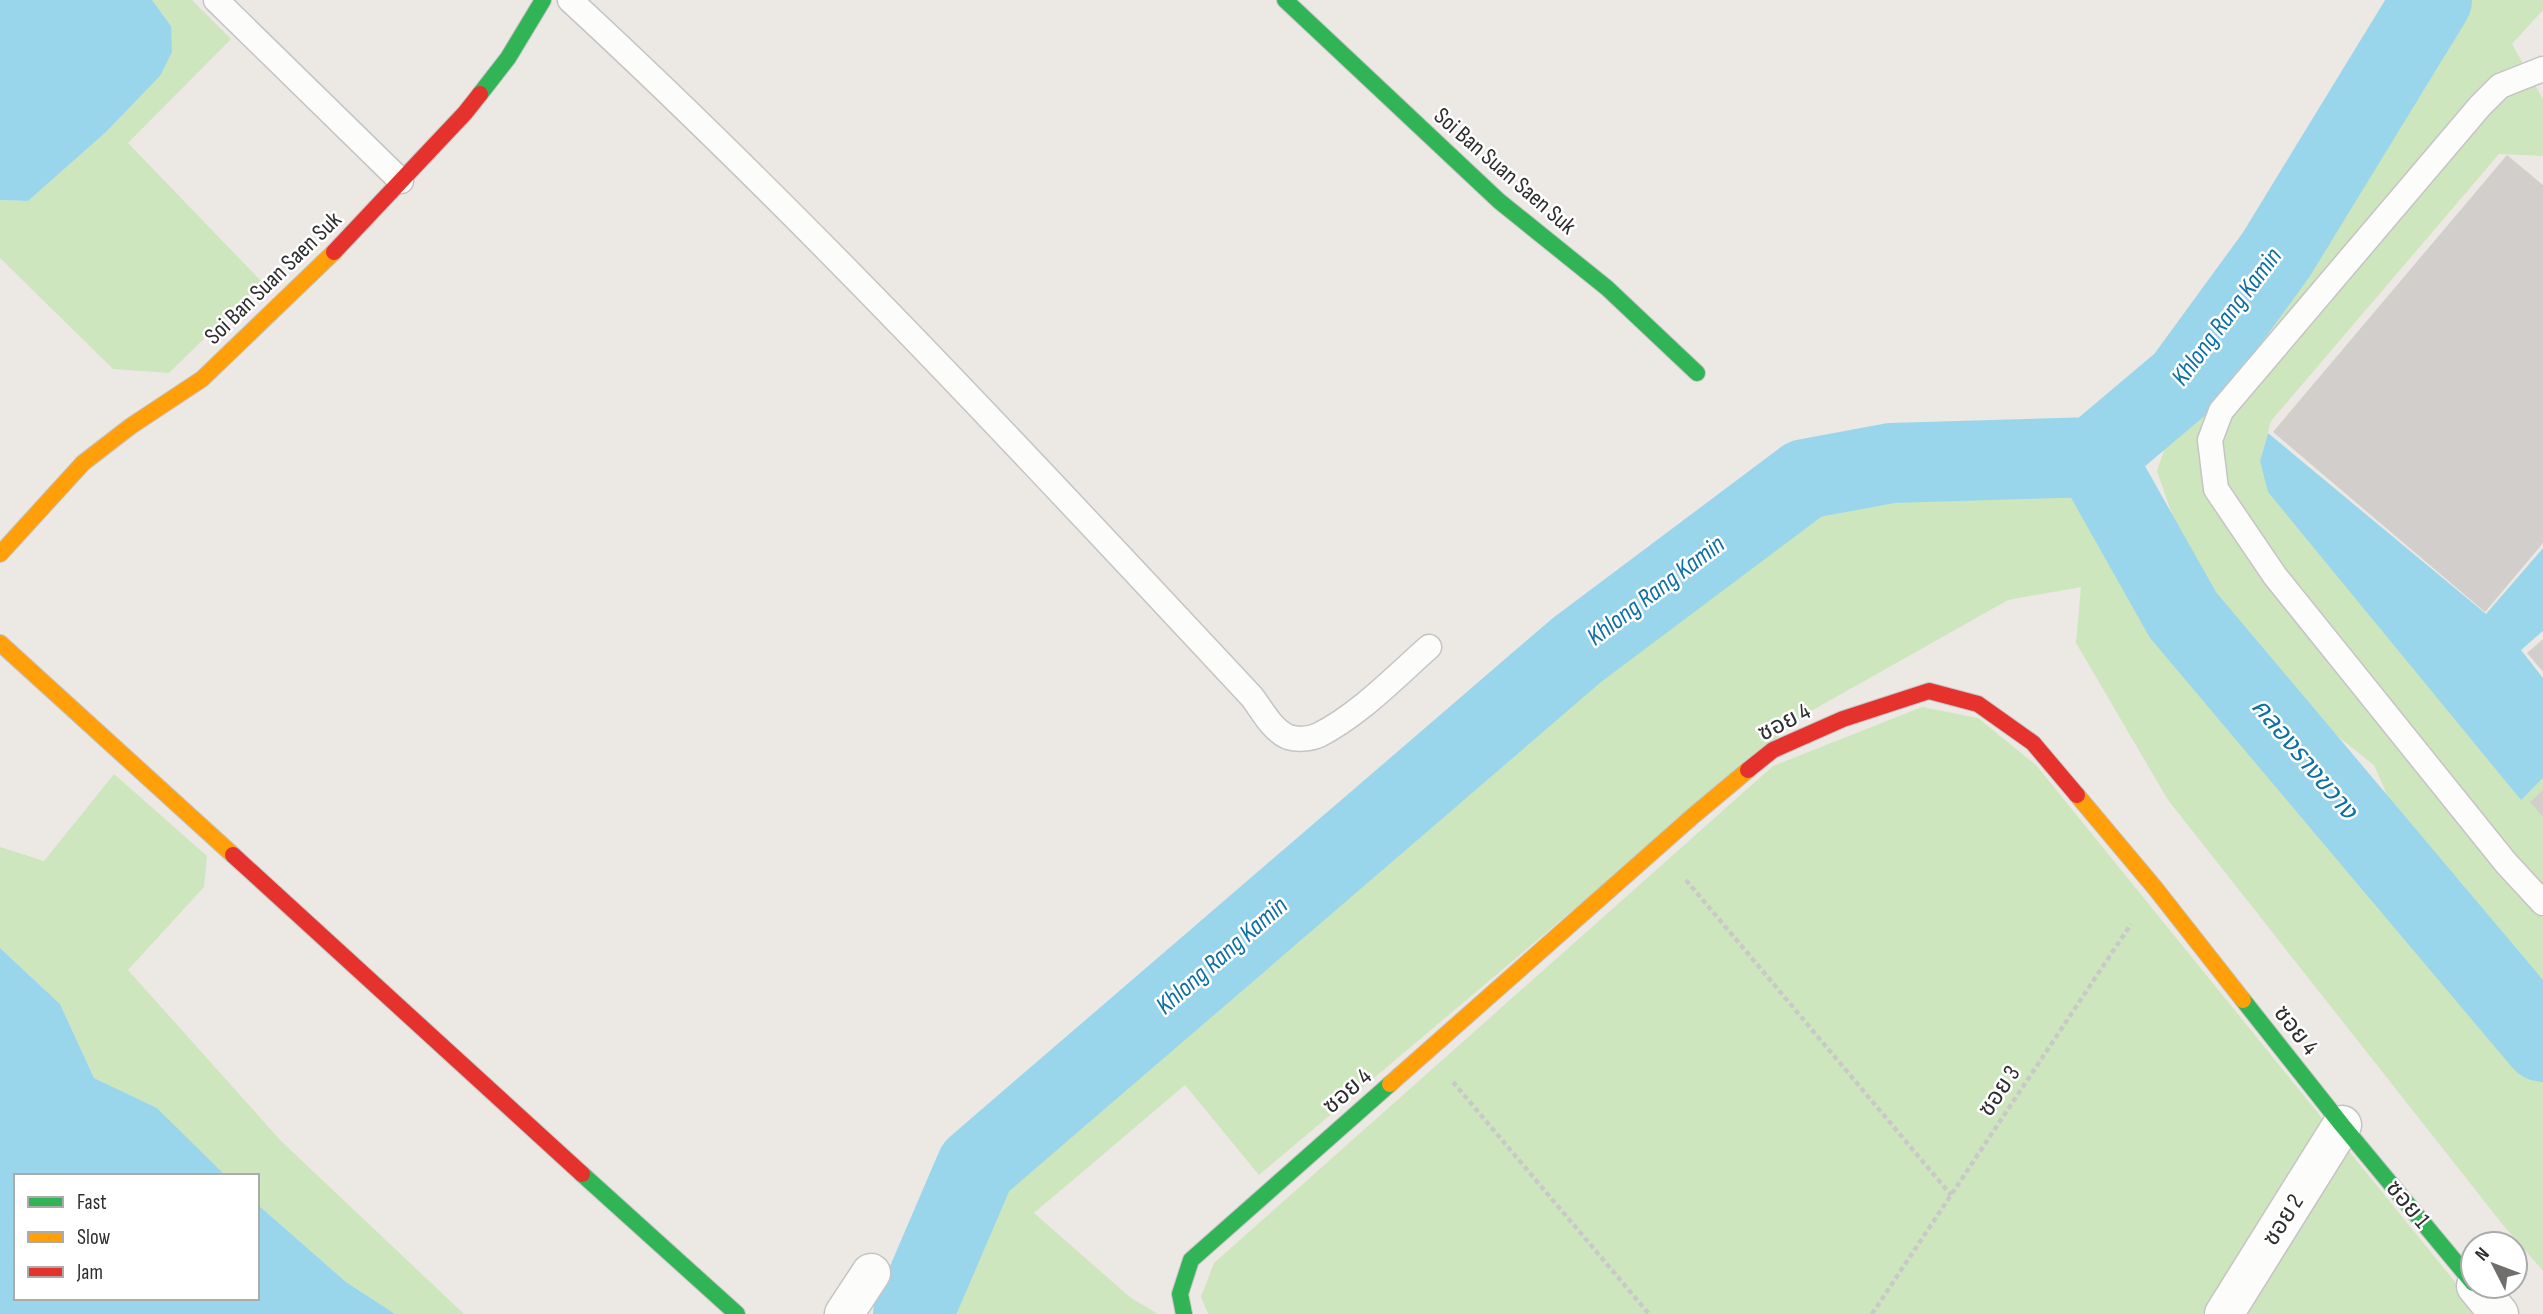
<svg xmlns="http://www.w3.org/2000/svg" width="2543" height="1314" font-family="'Sofia Sans Condensed','Noto Sans Thai',sans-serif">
<rect width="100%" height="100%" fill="#ece8e4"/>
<!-- green -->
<path fill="#cee6be" d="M 152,0 L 192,0 L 231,39 L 128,143 L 262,282 L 169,373 L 113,369 L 0,258 L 0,200 L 28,201 L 106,132 L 160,76 L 171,26 Z
M 2451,0 L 2543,0 L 2543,10 L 2512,44 L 2543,99 L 2543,156 L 2499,154 L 2271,421 L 2260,461 L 2520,799 L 2543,778 L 2543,986 L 2460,881 L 2405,836 L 2374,765 L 2242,661 L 2205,609 L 2157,471 L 2177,413 L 2330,212 L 2431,22 Z
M 1982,472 L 2068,482 L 2127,546 L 2543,1070 L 2543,1271 L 2503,1225 L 2168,800 L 2076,643 L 2081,587 L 2008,600 L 1804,715 L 1259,1175 L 1185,1085 L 1034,1213 L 1131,1298 L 1158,1314 L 940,1314 L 993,1178 L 1101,1072 L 1553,691 L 1811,500 Z
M 1922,707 L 1978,718 L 2036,765 L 2481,1314 L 1208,1314 L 1201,1297 L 1214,1263 L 1773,766 Z
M 114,774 L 207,856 L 204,887 L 128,970 L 281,1141 L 464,1314 L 395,1314 L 346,1282 L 257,1204 L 257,1176 L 226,1176 L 157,1108 L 94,1078 L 60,1004 L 0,948 L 0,847 L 44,861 Z"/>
<!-- water -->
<path fill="#99d6ec" d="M 0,0 L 152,0 L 171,26 L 172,52 L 160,76 L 106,132 L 28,201 L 0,200 Z
M 2268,433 L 2486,614 L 2543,548 L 2543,631 L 2521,650 L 2543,678 L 2543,778 L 2521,800 L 2268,492 L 2260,461 Z
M 0,948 L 60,1004 L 94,1078 L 157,1108 L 226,1176 L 16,1176 L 16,1298 L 257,1298 L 257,1204 L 346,1282 L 395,1314 L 0,1314 Z"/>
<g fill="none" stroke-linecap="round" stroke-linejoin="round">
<!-- river -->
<path stroke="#99d6ec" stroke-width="80" d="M 2094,457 L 2183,615 L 2543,1042
M 913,1314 L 976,1167 L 1577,650 L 1805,479 L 1891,463 L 2094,457 L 2184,381 L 2276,255 L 2432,0"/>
</g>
<!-- building -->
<path fill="#d1cecb" d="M 2507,155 L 2543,185 L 2543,543 L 2485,612 L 2273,432 Z
M 2543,639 L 2543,672 L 2527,653 Z
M 2543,790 L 2543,817 L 2530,802 Z"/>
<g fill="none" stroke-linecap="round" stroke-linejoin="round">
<defs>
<path id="lane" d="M 216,0 L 401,181
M 570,0 C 809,221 1030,459 1252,697 C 1262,710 1272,730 1288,737 C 1298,740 1310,739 1319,735 C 1360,714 1395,677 1429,647
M 2543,69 L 2500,86 L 2480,106 L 2221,411 L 2210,440 L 2216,489 L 2275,576 L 2506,863 L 2543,903"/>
<path id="street" d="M 2476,1286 L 2499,1314
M 844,1314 L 871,1273
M 2224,1314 L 2342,1125"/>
<path id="fast" d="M 1285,0 L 1499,201 L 1607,288 L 1697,373
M 480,94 L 508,58 L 543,0
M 2243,1000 L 2342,1125 L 2473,1283
M 582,1174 L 737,1314
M 1184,1314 L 1180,1294 L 1191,1260 L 1390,1084"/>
<path id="slow" d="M 0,554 L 83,463 L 131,426 L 202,379 L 334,252
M 0,643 L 233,855
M 2077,795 L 2155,888 L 2243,1000
M 1390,1084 L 1693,816 L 1748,770"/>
<path id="jam" d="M 334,252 L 465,113 L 480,94
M 1748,770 L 1773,750 L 1843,719 L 1929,691 L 1978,704 L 2033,743 L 2077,795
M 233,855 L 582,1174"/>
</defs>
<!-- lane casing -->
<use href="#lane" stroke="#c5c4c5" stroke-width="27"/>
<!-- street casing -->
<use href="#street" stroke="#c5c4c5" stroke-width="41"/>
<!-- fast casing -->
<use href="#fast" stroke="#c5c4c5" stroke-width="18"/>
<!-- slow casing -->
<use href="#slow" stroke="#c5c4c5" stroke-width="18"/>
<!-- jam casing -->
<use href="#jam" stroke="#c5c4c5" stroke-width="18"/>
<!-- path -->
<path stroke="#c9c9c8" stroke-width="4.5" stroke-dasharray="5 3.5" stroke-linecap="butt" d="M 1686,880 L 1951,1195
M 1453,1082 L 1649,1314
M 1872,1314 L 2131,924"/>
<!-- lane -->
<use href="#lane" stroke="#fcfcfb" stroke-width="24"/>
<!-- street -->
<use href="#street" stroke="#fcfcfb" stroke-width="38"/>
<!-- fast -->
<use href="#fast" stroke="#30b455" stroke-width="16"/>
<!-- slow -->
<use href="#slow" stroke="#ff9f0a" stroke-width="16"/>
<!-- jam -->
<use href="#jam" stroke="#e5322d" stroke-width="16"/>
</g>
<g text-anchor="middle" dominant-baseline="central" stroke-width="5" stroke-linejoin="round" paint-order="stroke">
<!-- street labels -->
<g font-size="24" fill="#2e2e2e" stroke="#fff">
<text transform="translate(1505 171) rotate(41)">Soi Ban Suan Saen Suk</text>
<text transform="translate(273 278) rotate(-44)">Soi Ban Suan Saen Suk</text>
<text transform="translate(1784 722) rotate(-27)">ซอย 4</text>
<text transform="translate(2296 1030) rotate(52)">ซอย 4</text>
<text transform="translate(1347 1091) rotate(-41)">ซอย 4</text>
<text transform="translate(1999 1091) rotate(-56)">ซอย 3</text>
<text transform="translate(2408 1204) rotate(50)">ซอย 1</text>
<text transform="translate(2283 1220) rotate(-58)">ซอย 2</text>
</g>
<!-- water labels -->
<g font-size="26" font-style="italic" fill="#0d6fa3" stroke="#fff">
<text transform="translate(2227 317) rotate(-53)">Khlong Rang Kamin</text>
<text transform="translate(1656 591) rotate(-37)">Khlong Rang Kamin</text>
<text transform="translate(2304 759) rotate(50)">คลองรางขวาง</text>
<text transform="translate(1222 956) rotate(-41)">Khlong Rang Kamin</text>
</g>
</g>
<!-- legend -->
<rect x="14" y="1174" width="245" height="126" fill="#ffffff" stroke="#ababab" stroke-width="2"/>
<rect x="28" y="1197" width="35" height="10" fill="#30b455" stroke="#ababab" stroke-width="2"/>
<text x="77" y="1209" font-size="21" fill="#2e2e2e">Fast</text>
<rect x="28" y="1232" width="35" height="10" fill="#ff9f0a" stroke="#ababab" stroke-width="2"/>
<text x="77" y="1244" font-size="21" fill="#2e2e2e">Slow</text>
<rect x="28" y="1267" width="35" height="10" fill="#e5322d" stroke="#ababab" stroke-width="2"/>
<text x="77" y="1279" font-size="21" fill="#2e2e2e">Jam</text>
<!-- north arrow -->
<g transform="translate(2494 1265) rotate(312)"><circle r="33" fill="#ffffff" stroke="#ababab" stroke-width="2"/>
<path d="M0-5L12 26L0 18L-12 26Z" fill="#706f6e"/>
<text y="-10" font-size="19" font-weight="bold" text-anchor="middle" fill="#2e2e2e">N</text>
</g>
</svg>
